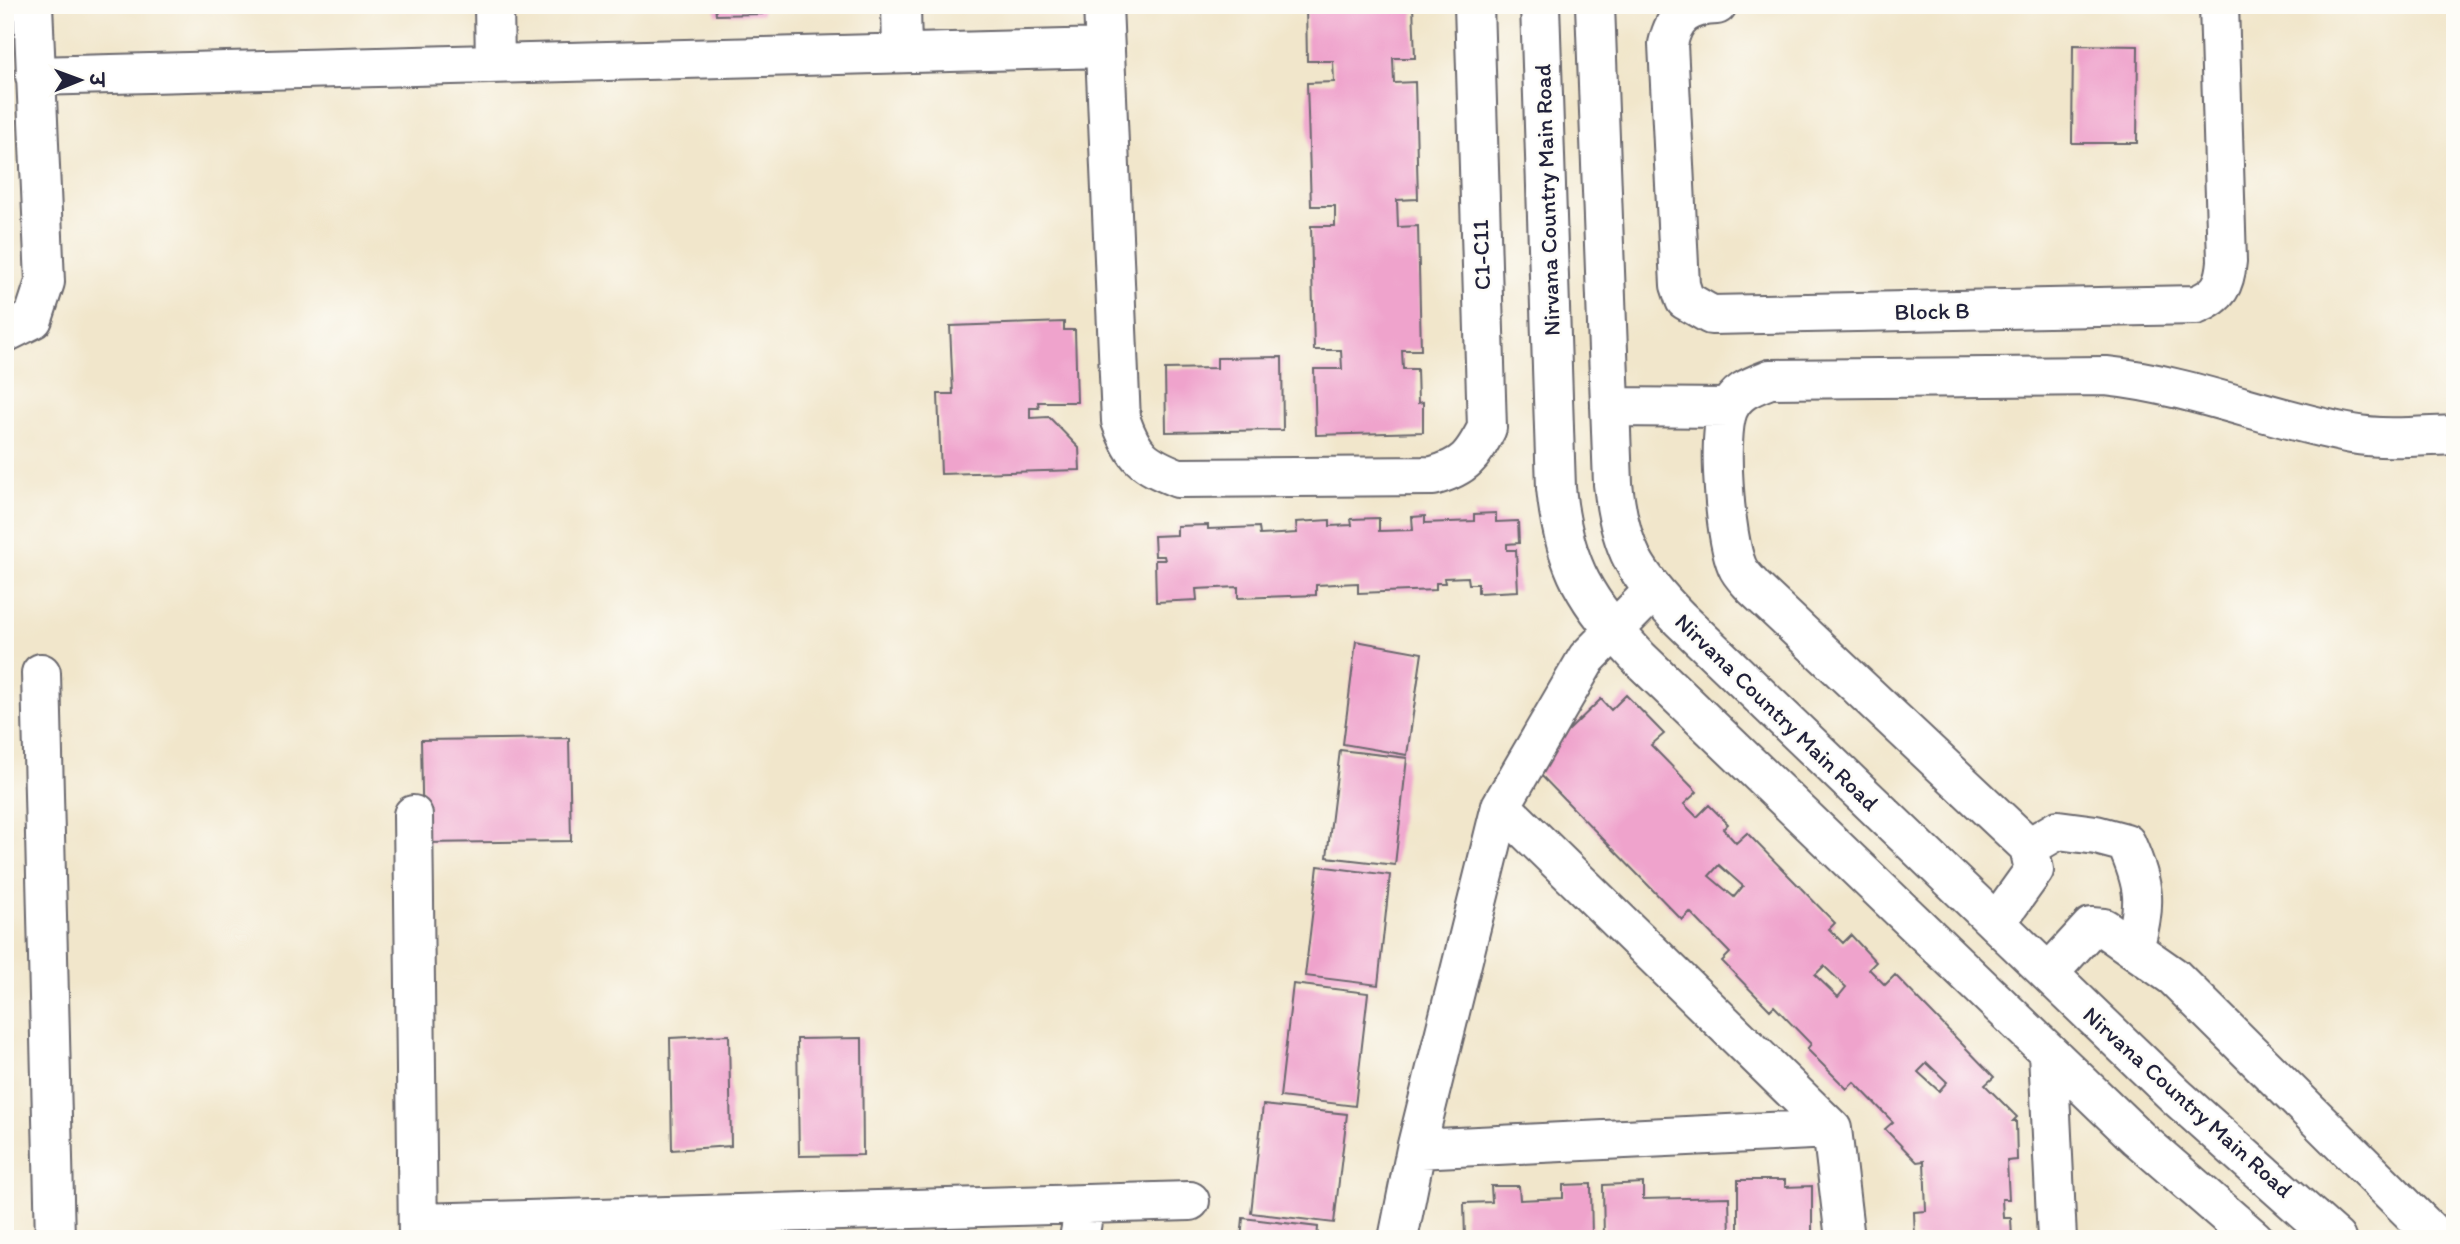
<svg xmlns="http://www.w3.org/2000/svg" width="2460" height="1244" font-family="Itim,'Playpen Sans Deva',sans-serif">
<rect width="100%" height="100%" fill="#fdfcf7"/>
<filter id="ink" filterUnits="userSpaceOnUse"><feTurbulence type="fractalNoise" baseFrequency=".0143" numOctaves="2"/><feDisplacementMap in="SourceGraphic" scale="14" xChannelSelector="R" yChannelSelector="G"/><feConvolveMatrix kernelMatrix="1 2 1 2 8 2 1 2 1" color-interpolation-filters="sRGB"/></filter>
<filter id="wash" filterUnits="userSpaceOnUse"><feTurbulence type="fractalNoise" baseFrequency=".00686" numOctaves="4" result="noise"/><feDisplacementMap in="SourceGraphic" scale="28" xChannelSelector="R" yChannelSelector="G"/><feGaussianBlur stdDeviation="1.57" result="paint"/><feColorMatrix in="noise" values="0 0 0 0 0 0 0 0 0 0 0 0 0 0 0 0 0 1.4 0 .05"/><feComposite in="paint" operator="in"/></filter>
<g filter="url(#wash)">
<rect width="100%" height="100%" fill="#f1e6cb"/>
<g id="blocks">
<!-- building -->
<path fill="#efa3cc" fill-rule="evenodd" d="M 715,5 L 762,5 L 762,14 L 716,15 Z
M 1306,5 L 1413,5 L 1415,58 L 1393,58 L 1394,83 L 1415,82 L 1418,199 L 1397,200 L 1398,227 L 1418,226 L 1421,350 L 1402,350 L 1403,369 L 1417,369 L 1418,403 L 1423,402 L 1423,432 L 1316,435 L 1314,369 L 1342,369 L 1341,350 L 1314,350 L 1311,226 L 1335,226 L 1335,206 L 1311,206 L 1307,83 L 1334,82 L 1333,61 L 1307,61 Z
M 2073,45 L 2138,46 L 2137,143 L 2072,143 Z
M 1064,322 L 1064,330 L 1075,330 L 1077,402 L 1038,402 L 1039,408 L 1030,408 L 1030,418 L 1049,417 L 1079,448 L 1080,470 L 941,474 L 938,394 L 953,394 L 950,326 Z
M 1282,357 L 1283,430 L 1166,432 L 1165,369 L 1217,368 L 1217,358 Z
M 1496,513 L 1496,522 L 1518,521 L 1519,543 L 1507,544 L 1507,550 L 1516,550 L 1518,591 L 1478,593 L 1478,584 L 1469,584 L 1468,577 L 1444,578 L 1445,583 L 1436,583 L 1436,590 L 1358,593 L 1358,583 L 1316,585 L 1316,595 L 1238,598 L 1238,587 L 1196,589 L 1197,600 L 1156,602 L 1155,560 L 1165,560 L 1164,556 L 1155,556 L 1154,536 L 1177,535 L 1177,526 L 1208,525 L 1208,529 L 1259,527 L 1260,535 L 1297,533 L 1296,522 L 1330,520 L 1330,526 L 1352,525 L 1351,519 L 1379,518 L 1379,531 L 1413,530 L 1412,517 L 1425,516 L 1425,523 L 1474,521 L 1474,514 Z
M 1356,641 L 1422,653 L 1407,755 L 1343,744 Z
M 1626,695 L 1664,734 L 1651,745 L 1697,792 L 1684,804 L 1697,817 L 1709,805 L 1728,824 L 1723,829 L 1736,843 L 1747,833 L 1835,923 L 1829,929 L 1843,943 L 1851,935 L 1876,962 L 1869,969 L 1885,985 L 1895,975 L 1994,1077 L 1985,1085 L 2017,1117 L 2013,1121 L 2016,1121 L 2017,1160 L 2007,1161 L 2009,1199 L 2002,1199 L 2003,1218 L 2011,1218 L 2012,1239 L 1915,1239 L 1914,1212 L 1926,1211 L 1924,1161 L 1917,1162 L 1885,1129 L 1893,1122 L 1854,1082 L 1847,1089 L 1807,1049 L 1811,1044 L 1774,1006 L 1770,1010 L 1722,961 L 1730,953 L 1690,912 L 1682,920 L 1532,766 L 1601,699 L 1611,710 ZM 1719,865 L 1743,886 L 1734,897 L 1709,876 ZM 1824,966 L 1846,987 L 1838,997 L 1815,975 ZM 1927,1063 L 1947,1082 L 1939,1091 L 1918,1072 Z
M 569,738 L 571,841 L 423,843 L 421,740 Z
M 1340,750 L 1407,758 L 1395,865 L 1327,857 Z
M 1318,866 L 1390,875 L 1378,985 L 1305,976 Z
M 1293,984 L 1368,993 L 1355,1106 L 1280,1097 Z
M 729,1035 L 731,1146 L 672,1150 L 670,1038 Z
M 862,1038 L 863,1155 L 799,1156 L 797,1039 Z
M 1263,1105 L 1347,1114 L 1334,1223 L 1251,1213 Z
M 1738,1180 L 1785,1180 L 1785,1187 L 1812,1186 L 1812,1239 L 1738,1239 Z
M 1643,1183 L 1643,1199 L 1729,1197 L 1730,1239 L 1604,1239 L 1603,1185 Z
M 1591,1184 L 1592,1239 L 1465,1239 L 1464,1203 L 1492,1202 L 1491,1186 L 1519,1186 L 1520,1200 L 1563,1198 L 1563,1185 Z
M 1243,1218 L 1318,1227 L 1317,1239 L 1241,1239 Z"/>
</g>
</g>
<g filter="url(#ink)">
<use href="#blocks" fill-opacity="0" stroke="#6a676d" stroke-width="2"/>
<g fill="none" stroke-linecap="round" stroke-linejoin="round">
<defs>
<path id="minor" d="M 494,5 L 495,64
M 901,5 L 902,53
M 1103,5 L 1121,421 C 1134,457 1143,464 1178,478 L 1433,476 C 1465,467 1472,457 1487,428 L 1474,5
M 1540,5 L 1556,488 C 1564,568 1586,601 1640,659 L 2138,1138 L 2254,1239
M 1595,5 L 1613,484 C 1620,549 1635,573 1680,619 L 2177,1097 L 2336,1239
M 1717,5 C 1687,6 1674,16 1668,44 L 1680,285 L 1685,300 L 1711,315 L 2196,305 C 2219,296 2225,285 2227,261 L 2219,5
M 35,76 L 1105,48
M 5,333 L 33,319 L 45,282 L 33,5
M 1610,407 L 1729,408
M 41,673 L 55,1239
M 1501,806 L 1832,1129 L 1845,1239
M 413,815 L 418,1239
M 2029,847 L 2058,830 L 2096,835 L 2126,843 C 2146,888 2146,903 2134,949
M 1996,923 L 2034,870 L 2029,847 L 1754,588 C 1748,581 1740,574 1737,566 C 1725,538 1717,438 1728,410 C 1736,391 1752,386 1770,379 L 2106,376 C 2192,385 2269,419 2352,434 C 2385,440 2421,436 2455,435
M 2049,973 L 2091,927 L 2104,928 L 2174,977 L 2438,1239
M 2048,1052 L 2057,1239
M 1416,1149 L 1832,1129
M 418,1223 L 1190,1201
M 1079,1239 L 1085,1204
M 1398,1239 L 1416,1149 L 1501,806 L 1587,658 L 1653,591"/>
</defs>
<!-- minor casing -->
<use href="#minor" stroke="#6a676d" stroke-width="42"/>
<!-- minor -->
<use href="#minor" stroke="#fff" stroke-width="38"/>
</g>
</g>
<g text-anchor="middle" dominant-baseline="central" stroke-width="5" stroke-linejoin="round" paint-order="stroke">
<!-- street labels -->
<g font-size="23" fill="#22223b" stroke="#fdfcf7">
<text transform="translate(1547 200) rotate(-92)">Nirvana Country Main Road</text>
<text transform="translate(1481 255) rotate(-92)">C1-C11</text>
<text transform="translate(1932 311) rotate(-1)">Block B</text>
<text transform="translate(1777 712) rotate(44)">Nirvana Country Main Road</text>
<text transform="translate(2188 1102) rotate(42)">Nirvana Country Main Road</text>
</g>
</g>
<!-- margin -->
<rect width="2460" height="1244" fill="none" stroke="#fdfcf7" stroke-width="28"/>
<!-- north arrow -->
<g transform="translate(80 80) rotate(89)" stroke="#fdfcf7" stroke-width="5" paint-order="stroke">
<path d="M0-5L12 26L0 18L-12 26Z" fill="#22223b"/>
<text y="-10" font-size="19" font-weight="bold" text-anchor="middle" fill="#22223b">उ</text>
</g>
</svg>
